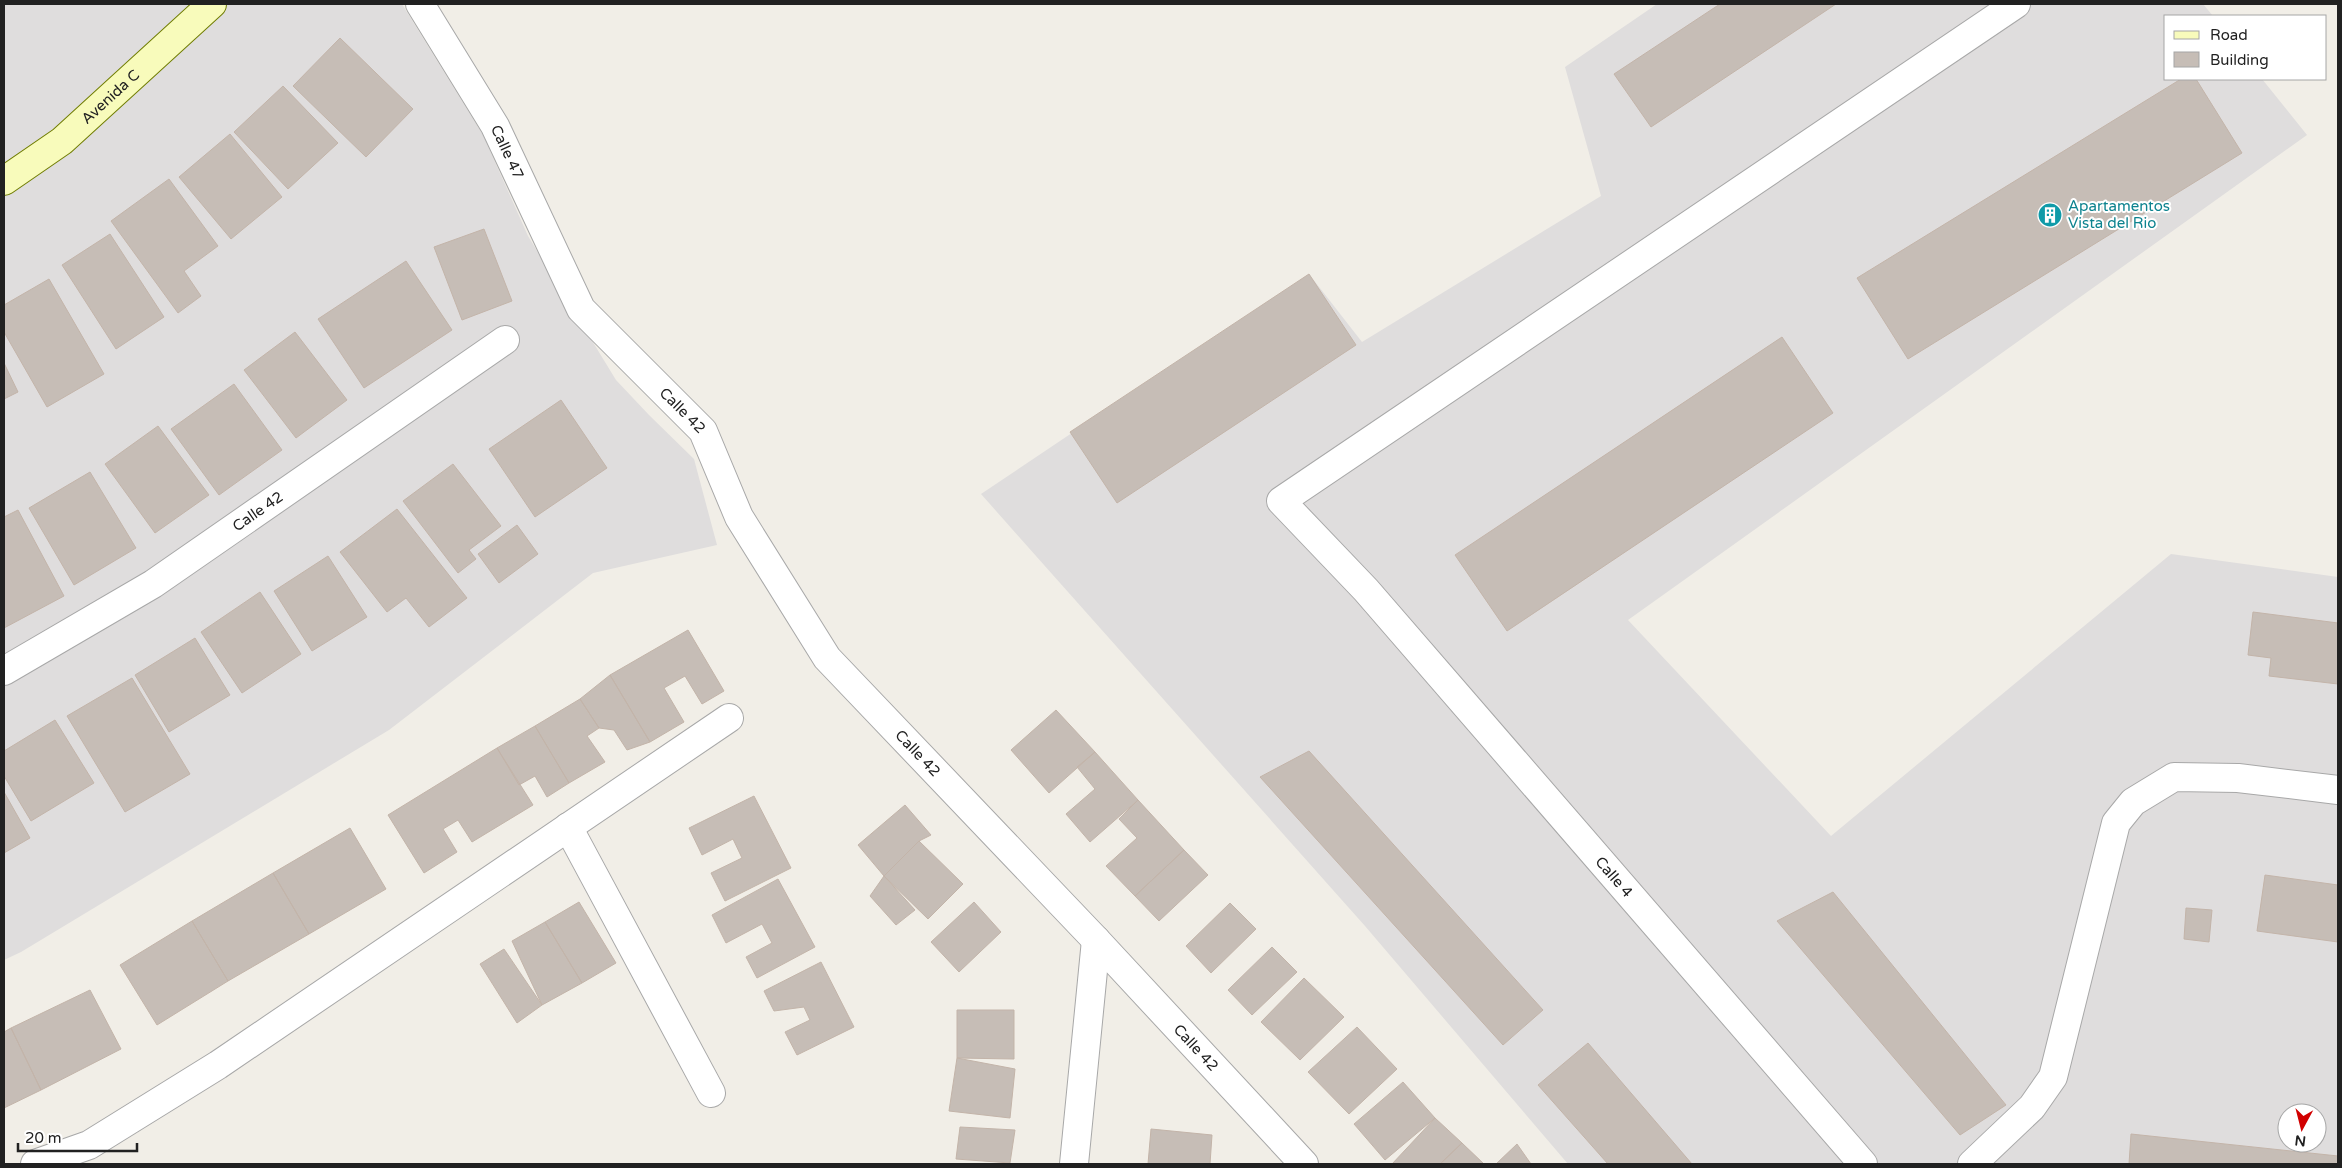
<svg xmlns="http://www.w3.org/2000/svg" width="2342" height="1168" font-family="'Varela Round',sans-serif">
<rect width="100%" height="100%" fill="#f1eee7"/>
<!-- residential -->
<path fill="#dfdddd" fill-rule="evenodd" d="M 4,4 L 402,4 L 483,135 L 528,236 L 616,380 L 649,415 L 694,459 L 717,545 L 593,573 L 389,730 L 21,952 L 4,960 Z
M 1657,4 L 2203,4 L 2213,16 L 2166,16 L 2166,79 L 2262,79 L 2307,135 L 1628,620 L 1831,836 L 2171,554 L 2338,577 L 2338,1164 L 1568,1164 L 1365,926 L 981,494 L 1309,274 L 1362,342 L 1601,196 L 1565,67 ZM 2287,1113 L 2317,1113 L 2317,1143 L 2287,1143 Z"/>
<!-- building -->
<path fill="#c6bdb6" stroke="#c3b4a9" d="M 1720,4 L 1836,4 L 1651,127 L 1614,74 Z
M 340,38 L 413,109 L 366,157 L 293,86 Z
M 2181,79 L 2196,79 L 2242,153 L 1908,359 L 1857,278 Z
M 283,86 L 338,143 L 288,189 L 234,132 Z
M 230,134 L 282,197 L 231,239 L 179,177 Z
M 169,179 L 218,246 L 184,271 L 201,296 L 178,313 L 111,221 Z
M 484,229 L 512,301 L 462,320 L 434,247 Z
M 110,234 L 164,317 L 116,349 L 62,265 Z
M 406,261 L 452,330 L 364,388 L 318,319 Z
M 1309,274 L 1356,345 L 1117,503 L 1070,432 Z
M 49,279 L 104,374 L 47,407 L 4,332 L 4,305 Z
M 295,332 L 347,400 L 296,438 L 244,370 Z
M 1782,337 L 1833,413 L 1507,631 L 1455,555 Z
M 4,363 L 18,392 L 4,399 Z
M 234,384 L 282,450 L 219,495 L 171,429 Z
M 561,400 L 607,468 L 535,517 L 489,449 Z
M 158,426 L 209,495 L 155,533 L 105,464 Z
M 453,464 L 501,526 L 469,550 L 476,559 L 458,573 L 403,501 Z
M 90,472 L 136,548 L 74,585 L 29,508 Z
M 397,509 L 467,598 L 429,627 L 406,598 L 387,612 L 340,552 Z
M 18,510 L 64,596 L 4,628 L 4,517 Z
M 517,525 L 538,554 L 499,583 L 478,554 Z
M 328,556 L 367,617 L 312,651 L 274,591 Z
M 260,592 L 301,654 L 242,693 L 201,632 Z
M 2253,612 L 2338,623 L 2338,684 L 2269,676 L 2271,658 L 2248,655 Z
M 688,630 L 724,691 L 702,704 L 685,676 L 664,688 L 684,722 L 650,742 L 610,675 Z
M 195,638 L 230,695 L 169,732 L 135,675 Z
M 610,675 L 650,742 L 627,750 L 614,730 L 599,728 L 580,699 Z
M 132,678 L 190,774 L 125,812 L 67,716 Z
M 580,699 L 599,728 L 587,736 L 605,762 L 569,783 L 535,726 Z
M 1056,710 L 1095,752 L 1049,793 L 1011,750 Z
M 55,720 L 94,783 L 31,821 L 4,776 L 4,751 Z
M 535,726 L 569,783 L 547,797 L 535,776 L 519,785 L 497,748 Z
M 497,748 L 533,805 L 472,842 L 458,820 L 443,829 L 457,852 L 424,873 L 388,815 Z
M 1309,751 L 1543,1010 L 1503,1045 L 1260,777 Z
M 1095,752 L 1138,800 L 1090,842 L 1066,814 L 1095,789 L 1077,767 Z
M 4,792 L 30,838 L 4,853 Z
M 754,796 L 791,868 L 725,901 L 711,873 L 742,858 L 733,839 L 702,855 L 689,828 Z
M 1138,800 L 1184,850 L 1135,896 L 1106,866 L 1137,838 L 1119,819 Z
M 905,805 L 931,835 L 919,841 L 884,876 L 858,845 Z
M 350,828 L 386,889 L 309,934 L 273,873 Z
M 919,841 L 963,884 L 928,919 L 884,876 Z
M 1184,850 L 1208,875 L 1159,921 L 1135,896 Z
M 273,873 L 309,934 L 228,981 L 192,921 Z
M 2265,875 L 2338,885 L 2338,942 L 2257,931 Z
M 884,876 L 915,910 L 896,925 L 870,896 Z
M 778,879 L 815,947 L 757,978 L 746,957 L 772,943 L 762,924 L 726,943 L 712,915 Z
M 1833,892 L 2006,1105 L 1960,1135 L 1777,921 Z
M 579,902 L 616,963 L 582,983 L 545,922 Z
M 974,902 L 1001,932 L 959,972 L 931,942 Z
M 1230,903 L 1256,929 L 1211,973 L 1186,946 Z
M 2186,908 L 2212,910 L 2209,942 L 2184,939 Z
M 192,921 L 228,981 L 157,1025 L 120,965 Z
M 545,922 L 582,983 L 542,1005 L 512,941 Z
M 1272,947 L 1297,972 L 1252,1015 L 1228,990 Z
M 504,949 L 542,1005 L 517,1023 L 480,964 Z
M 821,962 L 854,1027 L 797,1055 L 785,1032 L 810,1020 L 804,1007 L 774,1011 L 764,991 Z
M 1304,978 L 1344,1017 L 1300,1060 L 1261,1022 Z
M 90,990 L 121,1049 L 41,1090 L 11,1028 Z
M 957,1010 L 1014,1010 L 1014,1059 L 957,1058 Z
M 1357,1027 L 1397,1069 L 1349,1114 L 1308,1072 Z
M 11,1028 L 41,1090 L 4,1108 L 4,1032 Z
M 1588,1043 L 1692,1164 L 1608,1164 L 1538,1085 Z
M 957,1058 L 1015,1069 L 1010,1118 L 949,1111 Z
M 1403,1082 L 1435,1118 L 1385,1160 L 1354,1124 Z
M 1435,1118 L 1462,1143 L 1440,1164 L 1392,1164 Z
M 960,1127 L 1015,1130 L 1010,1163 L 956,1159 Z
M 1151,1129 L 1212,1135 L 1210,1164 L 1148,1164 Z
M 2131,1134 L 2338,1156 L 2338,1164 L 2129,1164 Z
M 1462,1143 L 1484,1164 L 1440,1164 Z
M 1517,1144 L 1531,1164 L 1496,1164 Z"/>
<g fill="none" stroke-linecap="round" stroke-linejoin="round">
<defs>
<g id="street">
<path id="s1" d="M 420,4 L 495,126 L 581,309 L 703,431 L 739,517 L 827,658 L 1096,940 L 1304,1164"/>
<path id="s2" d="M 4,671 L 153,584 L 505,340"/>
<path d="M 568,827 L 711,1093"/>
<path d="M 35,1164 L 89,1145 L 218,1065 L 729,718"/>
<path d="M 1074,1164 L 1096,940"/>
<path d="M 1863,1164 L 1366,590 L 1281,501 L 2016,4"/>
<path d="M 1972,1164 L 2032,1107 L 2053,1077 L 2116,823 L 2133,802 L 2174,777 L 2238,778 L 2338,790"/>
</g>
<g id="secondary">
<path id="s3" d="M 4,181 L 62,141 L 212,4"/>
</g>
</defs>
<!-- street casing -->
<use href="#street" stroke="#a8a8a8" stroke-width="30"/>
<!-- secondary casing -->
<use href="#secondary" stroke="#707d02" stroke-width="30"/>
<!-- street -->
<use href="#street" stroke="#fff" stroke-width="28"/>
<!-- secondary -->
<use href="#secondary" stroke="#f8fbbb" stroke-width="28"/>
</g>
<!-- icons -->
<defs>
<symbol id="building-disc" viewBox="-11 -11 22 22"><circle r="9.5" fill="#0f9aa8" stroke="#fff"/><path d="M-4-6H4V6H1V3H-1V6H-4ZM-2.5-4.3h1.7v1.8h-1.7ZM.8-4.3h1.7v1.8H.8ZM-2.5-1h1.7V.8h-1.7ZM.8-1h1.7V.8H.8Z" fill="#fff"/></symbol>
</defs>
<g fill-rule="evenodd">
<use href="#building-disc" x="2036" y="201" width="28" height="28"/>
</g>
<g text-anchor="middle" dominant-baseline="central" stroke-width="4" stroke-linejoin="round" paint-order="stroke">
<!-- street labels -->
<g font-size="15" fill="#212121" stroke="#fff">
<text stroke="none"><textPath href="#s3" startOffset="136">Avenida C</textPath></text>
<text stroke="none"><textPath href="#s1" startOffset="172">Calle 47</textPath></text>
<text stroke="none"><textPath href="#s1" startOffset="489">Calle 42</textPath></text>
<text stroke="none"><textPath href="#s2" startOffset="300">Calle 42</textPath></text>
<text stroke="none"><textPath href="#s1" startOffset="909">Calle 42</textPath></text>
<text transform="translate(1614 877) rotate(49)">Calle 4</text>
<text stroke="none"><textPath href="#s1" startOffset="1314">Calle 42</textPath></text>
</g>
<!-- culture labels -->
<g font-size="15" fill="#0d838f" stroke="#fff" text-anchor="start">
<text x="2068" y="206">Apartamentos<tspan x="2068" dy="17">Vista del Rio</tspan></text>
</g>
</g>
<!-- border -->
<rect width="2342" height="1168" fill="none" stroke="#212121" stroke-width="10"/>
<!-- legend -->
<rect x="2164" y="15" width="162" height="65" fill="#ffffff" stroke="#a6a6a6"/>
<rect x="2174" y="31" width="25" height="8" fill="#f8fbbb" stroke="#a6a6a6"/>
<text x="2210" y="40" font-size="15" fill="#212121">Road</text>
<rect x="2174" y="52" width="25" height="15" fill="#c6bdb6" stroke="#a6a6a6"/>
<text x="2210" y="65" font-size="15" fill="#212121">Building</text>
<!-- north arrow -->
<g transform="translate(2302 1128) rotate(187)"><circle r="24" fill="#ffffff" stroke="#a6a6a6"/>
<path d="M0-4L9 19L0 12L-9 19Z" fill="#d10000"/>
<text y="-8" font-size="14" font-weight="bold" text-anchor="middle" fill="#212121">N</text>
</g>
<!-- scale -->
<path d="M18 1143v8h119v-8" fill="none" stroke="#212121" stroke-width="2.5"/>
<text x="25" y="1143" font-size="15" fill="#212121" stroke="#ffffff" stroke-width="4" paint-order="stroke">20 m</text>
</svg>
